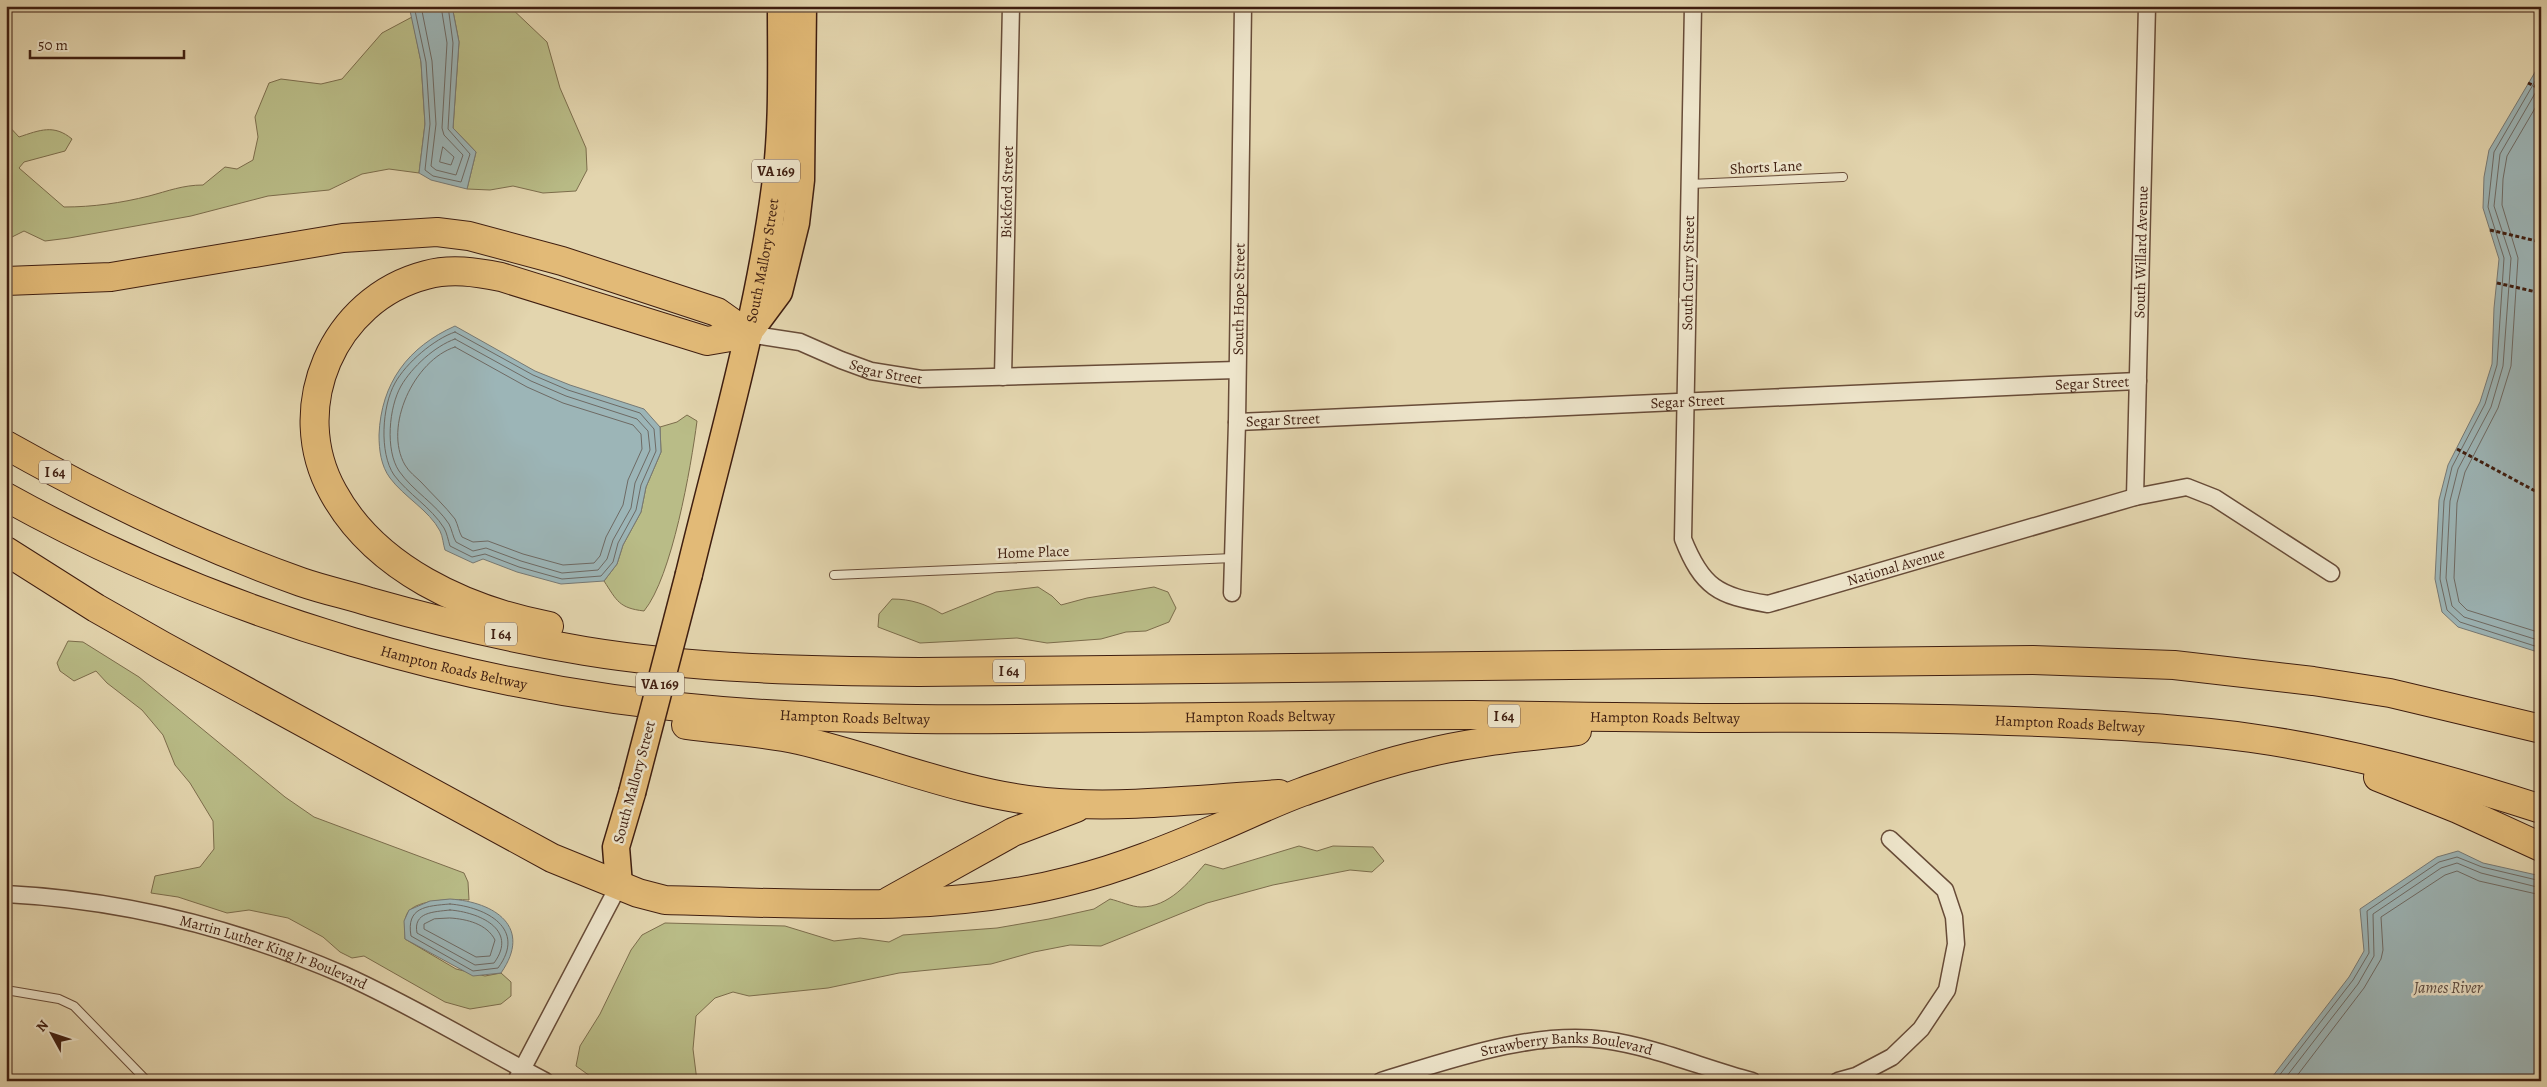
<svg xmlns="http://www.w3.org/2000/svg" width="2547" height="1087" font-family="Alegreya,serif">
<rect width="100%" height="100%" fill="#e3d5ae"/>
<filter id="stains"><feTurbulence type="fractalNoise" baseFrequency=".004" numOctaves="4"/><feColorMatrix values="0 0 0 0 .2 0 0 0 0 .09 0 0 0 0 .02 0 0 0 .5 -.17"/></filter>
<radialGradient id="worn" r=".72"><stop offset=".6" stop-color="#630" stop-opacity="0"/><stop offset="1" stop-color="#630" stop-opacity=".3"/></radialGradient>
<!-- green -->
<path fill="#b9bc87" stroke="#7c6d4c" d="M 452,6 L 509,6 L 547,42 L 560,88 L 586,148 L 587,170 L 576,191 L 543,193 L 513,186 L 490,190 L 467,189 L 476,152 L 453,128 L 459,42 Z
M 412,17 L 421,62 L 425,124 L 419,173 L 389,169 L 362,174 L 329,190 L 268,196 L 191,216 L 69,238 L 45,241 L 24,231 L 6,240 L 6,123 L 19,137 C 40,130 54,124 72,139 L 65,151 L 24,162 L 19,168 L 64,207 C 93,207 121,203 149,196 C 168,191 183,185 203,185 L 225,167 L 237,169 L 253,160 L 258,137 L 255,117 L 269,83 L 281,79 L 321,84 L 342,79 L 382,33 Z
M 687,415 L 697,421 C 691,467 672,577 644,611 C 619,608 617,601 604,581 L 617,564 L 623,545 L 641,512 L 646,487 L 661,452 L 660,427 L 677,422 Z
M 1038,587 L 1052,596 L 1061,605 L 1087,598 L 1154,587 L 1168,592 L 1176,608 L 1169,622 L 1146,631 L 1126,632 L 1101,639 L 1047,643 L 1017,638 L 920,643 L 878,627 L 879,614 L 892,599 C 911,599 926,604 942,614 L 996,592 Z
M 68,641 L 83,642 L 139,677 L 285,797 L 314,817 L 464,873 L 468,882 L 469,900 C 454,899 418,899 408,912 C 403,920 405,930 405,939 L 456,969 L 485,976 L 501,973 L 511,982 L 511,996 L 501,1004 L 470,1009 L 445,1002 L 364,956 L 352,958 L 340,952 L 323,937 L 288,918 L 249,910 L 227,913 L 178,897 L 151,893 L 155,876 L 200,867 L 214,849 L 213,821 L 190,783 L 175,765 L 163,735 L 142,710 L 107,683 L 96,671 L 74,681 L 60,671 L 57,663 Z
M 1299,846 L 1317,851 L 1333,846 L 1373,847 L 1384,861 L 1372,872 L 1350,870 L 1273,885 L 1207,903 L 1101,946 L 1070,945 L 1034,952 L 991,964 L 899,973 L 828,988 L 749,996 L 733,992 L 715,998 L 696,1016 L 693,1049 L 697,1081 L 597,1081 L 576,1066 L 580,1046 L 600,1014 L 631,950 L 642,935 L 665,923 L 785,926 L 834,941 L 860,938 L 889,942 L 903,935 L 997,928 L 1049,919 L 1094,909 L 1110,899 C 1119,901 1132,907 1141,907 C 1169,907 1188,883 1205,864 L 1223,869 Z"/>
<!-- water -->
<path fill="#9cb5b7" stroke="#777974" d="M 409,6 L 452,6 L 459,42 L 453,128 L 476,152 L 467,189 L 431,180 L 419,173 L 425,124 L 421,62 Z
M 2541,62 L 2541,653 L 2458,627 L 2442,612 L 2435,579 L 2439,500 L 2448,465 L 2480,402 L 2492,364 L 2494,308 L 2499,259 L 2483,208 L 2484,177 L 2489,150 Z
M 455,326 L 535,371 L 570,385 L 644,409 L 660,427 L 661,452 L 646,487 L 641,512 L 623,545 L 617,564 L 604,581 L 561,584 L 517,572 L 483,559 L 473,563 L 445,550 C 443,544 443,537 440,531 C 429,510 404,497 390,478 C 381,466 379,450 379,435 C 381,383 408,347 455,326 Z
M 2458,851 L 2483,863 L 2541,876 L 2541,1081 L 2269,1081 L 2349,977 L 2364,951 L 2360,909 L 2437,857 Z
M 450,899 C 495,902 533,927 501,973 L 473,976 L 405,939 L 404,921 L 409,910 L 430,901 Z"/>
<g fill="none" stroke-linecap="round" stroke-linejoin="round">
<!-- shore -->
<path stroke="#6e6a64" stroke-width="1" d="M 414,6 L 426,62 L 430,124 L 425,170 L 433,176 L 461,182 L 470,154 L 448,129 L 453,43 L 448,6
M 421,6 L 432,61 L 436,124 L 431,166 L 436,170 L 456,175 L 463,155 L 444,135 L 442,128 L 447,43 L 441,6
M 2541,71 L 2494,152 L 2488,207 L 2504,258 L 2497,365 L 2485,404 L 2452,467 L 2444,501 L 2440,579 L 2447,610 L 2460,622 L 2541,648
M 2541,83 L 2500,154 L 2494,206 L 2511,258 L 2503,366 L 2491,407 L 2458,469 L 2450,501 L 2446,578 L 2452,606 L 2464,617 L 2541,641
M 2541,98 L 2507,156 L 2503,179 L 2502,205 L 2518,258 L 2511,366 L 2498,408 L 2465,472 L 2457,503 L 2454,578 L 2459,602 L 2467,610 L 2541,633
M 443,147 L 454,157 L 451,165 L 440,162 Z
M 455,332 L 533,375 L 568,390 L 640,413 L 654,429 L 656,451 L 641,485 L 636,510 L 618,543 L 613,562 L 601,576 L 562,579 L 519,567 L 485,554 L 472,557 L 450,546 C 448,540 447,533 444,528 C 431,507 408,494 394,475 C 379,453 382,406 395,383 C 406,363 434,339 455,332 Z
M 455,339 L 531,381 L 566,396 L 637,419 L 648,431 L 650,450 L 635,483 L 631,508 L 613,540 L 607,559 L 598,570 L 562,573 L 521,561 L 486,548 L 473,551 L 456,542 C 453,537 452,530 449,524 C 436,504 413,491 399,471 C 385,450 389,407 401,386 C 412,367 435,346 455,339 Z
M 455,347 L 527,387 L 563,403 L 633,425 L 641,434 L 642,449 L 628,480 L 623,505 L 606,537 L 600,556 L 594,563 L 563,565 L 523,554 L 488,541 L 473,542 L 462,537 C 459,532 458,525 455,519 C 445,506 432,494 421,482 C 416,477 409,472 405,465 C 383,427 414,360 455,347 Z
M 450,904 C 487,907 527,929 498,968 L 473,971 L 411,936 C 406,907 426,906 450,904 Z
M 450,910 C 478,912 519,929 494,963 L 475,965 L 417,933 C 413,912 433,912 450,910 Z
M 450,918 C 467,919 487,924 495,940 L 490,956 L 476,957 L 424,929 L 424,924 L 434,919 Z
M 2275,1081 L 2353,980 L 2369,953 L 2367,911 L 2439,862 L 2457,857 L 2482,867 L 2541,881
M 2283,1081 L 2358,984 L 2374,956 L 2373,914 L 2441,868 L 2457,863 L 2481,873 L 2541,888
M 2293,1081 L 2364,988 L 2381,959 L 2383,950 L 2381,917 L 2445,875 L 2457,871 L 2479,881 L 2541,895"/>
<defs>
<path id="lane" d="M 1690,184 L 1843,177
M 834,575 L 1233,558
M 6,990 L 59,999 L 74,1006 L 147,1081"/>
<g id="street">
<path id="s1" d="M 1693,6 L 1683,539 C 1702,587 1718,596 1768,604 L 2135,497 L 2187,487 L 2215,498 L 2331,573"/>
<path id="s2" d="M 748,334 L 800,342 L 841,360 L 871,371 L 921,379 L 1237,370"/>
<path id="s3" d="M 1003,377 L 1011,6"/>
<path id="s4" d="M 1237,422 L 2138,381"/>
<path id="s5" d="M 2135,497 L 2147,6"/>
<path id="s6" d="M 1232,593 L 1237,422 L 1243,6"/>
<path id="s7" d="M 6,894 C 122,900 238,929 344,975 C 413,1006 478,1046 545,1081"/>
<path d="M 516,1081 L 619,885"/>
<path id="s8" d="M 1381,1081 C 1450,1060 1533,1030 1605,1040 C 1655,1047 1703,1068 1752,1081"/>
<path d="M 1838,1081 L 1856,1076 L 1892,1057 L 1921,1029 L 1947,990 L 1956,944 L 1954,917 L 1945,890 L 1890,839"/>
</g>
<g id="primary">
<path d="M 753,327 L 779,292 L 796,223 L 801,180 L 803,6"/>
<path id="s9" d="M 689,574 C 720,446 758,318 775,187 C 783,128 781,66 781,6"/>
<path d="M 619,885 L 616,847 L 632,793"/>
</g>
<g id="highway">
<path d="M 6,281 L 111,277 L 343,238 L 437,232 L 469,236 L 562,261 L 717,312 L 748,334"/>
<path d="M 6,445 C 100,498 200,546 301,582 C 324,590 348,595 370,602 C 441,622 513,639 585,651 C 695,669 808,671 919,672 L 2033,660 L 2174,665 L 2313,681 L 2390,693 L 2541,729"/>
<path id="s10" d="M 6,497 C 224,618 473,691 722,711 C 885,724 1050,718 1214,717 C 1301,716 1387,715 1474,715 C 1560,716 1647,718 1733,718 C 1850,717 1967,718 2083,724 C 2139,727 2196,730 2251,738 C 2350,752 2446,778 2541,809"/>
<path d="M 6,551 L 96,608 L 163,646 L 552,858 L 638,893 L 665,900 C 801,903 940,915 1073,880 C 1121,868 1170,848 1215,829 C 1244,817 1272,803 1302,792 C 1342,778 1382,763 1423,754 C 1474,741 1526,737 1577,731"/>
<path d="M 549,626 C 466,610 375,569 333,492 C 286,408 333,299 426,275 C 451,268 476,272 501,277 L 707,341 L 748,334"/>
<path d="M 686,725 C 723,730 762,732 799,740 C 881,759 961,794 1045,802 C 1122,809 1202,799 1279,794"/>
<path d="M 2378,777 L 2458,809 L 2541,847"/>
<path d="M 889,901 L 1013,832 L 1076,808"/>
</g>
</defs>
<!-- lane casing -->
<use href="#lane" stroke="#684c38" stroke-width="10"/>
<!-- street casing -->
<use href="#street" stroke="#684c38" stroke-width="19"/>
<!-- primary casing -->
<use href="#primary" stroke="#3f1e10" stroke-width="29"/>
<!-- highway casing -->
<use href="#highway" stroke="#3f1e10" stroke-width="30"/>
<!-- path -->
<path stroke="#3f1e10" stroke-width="3" stroke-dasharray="4 2.5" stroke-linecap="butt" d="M 2528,83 L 2541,89
M 2490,230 L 2541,242
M 2497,283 L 2541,293
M 2457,449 L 2539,493"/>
<!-- lane -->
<use href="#lane" stroke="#ede4ca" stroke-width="8"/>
<!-- street -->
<use href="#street" stroke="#ede4ca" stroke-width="16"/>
<!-- primary -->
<use href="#primary" stroke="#e2ba77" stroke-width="26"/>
<!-- highway -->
<use href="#highway" stroke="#e2ba77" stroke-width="28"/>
<defs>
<path id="primary-bridge" d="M 632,793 L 689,574"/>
</defs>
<!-- primary-bridge casing -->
<use href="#primary-bridge" stroke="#3f1e10" stroke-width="29" stroke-linecap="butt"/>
<!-- primary-bridge -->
<use href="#primary-bridge" stroke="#e2ba77" stroke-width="26"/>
</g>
<g text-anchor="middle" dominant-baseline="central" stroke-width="5" stroke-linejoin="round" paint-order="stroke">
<!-- shield labels -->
<g fill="#ede4ca" stroke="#735948" stroke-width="1">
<rect x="752" y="159.5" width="48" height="23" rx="4"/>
<rect x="39" y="460.5" width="32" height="23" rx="4"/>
<rect x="485" y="622.5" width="32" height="23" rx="4"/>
<rect x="993" y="659.5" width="32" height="23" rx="4"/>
<rect x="636" y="672.5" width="48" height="23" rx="4"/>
<rect x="1488" y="704.5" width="32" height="23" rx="4"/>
</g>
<g font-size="14" font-weight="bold" fill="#3f1e10">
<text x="776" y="171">VA 169</text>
<text x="55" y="472">I 64</text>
<text x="501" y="634">I 64</text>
<text x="1009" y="671">I 64</text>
<text x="660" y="684">VA 169</text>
<text x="1504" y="716">I 64</text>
</g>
<!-- street labels -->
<g font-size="15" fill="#3f1e10" stroke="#ede4ca">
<text transform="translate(1766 167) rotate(-3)">Shorts Lane</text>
<text stroke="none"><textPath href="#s3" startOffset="185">Bickford Street</textPath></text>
<text stroke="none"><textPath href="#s5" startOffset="245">South Willard Avenue</textPath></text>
<text stroke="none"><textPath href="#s9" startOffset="322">South Mallory Street</textPath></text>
<text transform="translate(1688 273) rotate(-89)">South Curry Street</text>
<text stroke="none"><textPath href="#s6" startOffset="294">South Hope Street</textPath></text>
<text stroke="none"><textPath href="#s2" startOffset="144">Segar Street</textPath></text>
<text stroke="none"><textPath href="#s4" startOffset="856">Segar Street</textPath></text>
<text stroke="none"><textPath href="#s4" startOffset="451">Segar Street</textPath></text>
<text stroke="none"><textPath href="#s4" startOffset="46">Segar Street</textPath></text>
<text transform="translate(1033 552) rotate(-2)">Home Place</text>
<text stroke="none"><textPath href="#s1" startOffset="781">National Avenue</textPath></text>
<text stroke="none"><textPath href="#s10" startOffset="481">Hampton Roads Beltway</textPath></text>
<text stroke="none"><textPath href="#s10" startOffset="886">Hampton Roads Beltway</textPath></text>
<text stroke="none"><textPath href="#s10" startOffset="1291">Hampton Roads Beltway</textPath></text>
<text stroke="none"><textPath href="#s10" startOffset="1696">Hampton Roads Beltway</textPath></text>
<text stroke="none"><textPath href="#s10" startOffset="2101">Hampton Roads Beltway</textPath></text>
<text transform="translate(634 782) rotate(-75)">South Mallory Street</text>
<text stroke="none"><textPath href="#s7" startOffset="275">Martin Luther King Jr Boulevard</textPath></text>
<text stroke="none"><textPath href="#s8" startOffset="191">Strawberry Banks Boulevard</textPath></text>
</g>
<!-- water labels -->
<g font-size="16" font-style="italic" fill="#5b4b42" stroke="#ede4ca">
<text x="2448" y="988">James River</text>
</g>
</g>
<!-- margin -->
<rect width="2547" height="1087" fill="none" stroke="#e3d5ae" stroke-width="25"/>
<rect x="8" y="8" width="2532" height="1072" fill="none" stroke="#3f1e10" stroke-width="2.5"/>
<rect x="12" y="12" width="2522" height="1062" fill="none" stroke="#3f1e10"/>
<!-- north arrow -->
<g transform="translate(52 1034) rotate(310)" stroke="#ede4ca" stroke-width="4" paint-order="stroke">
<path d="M0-4L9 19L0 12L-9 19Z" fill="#3f1e10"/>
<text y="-8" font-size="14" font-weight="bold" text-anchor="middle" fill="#3f1e10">N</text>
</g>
<!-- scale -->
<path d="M30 50v8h154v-8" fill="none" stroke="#3f1e10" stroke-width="2.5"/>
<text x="38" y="50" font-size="15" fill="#3f1e10" stroke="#ede4ca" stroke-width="4" paint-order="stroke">50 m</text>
<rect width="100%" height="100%" filter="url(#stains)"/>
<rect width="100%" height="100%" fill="url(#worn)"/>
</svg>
